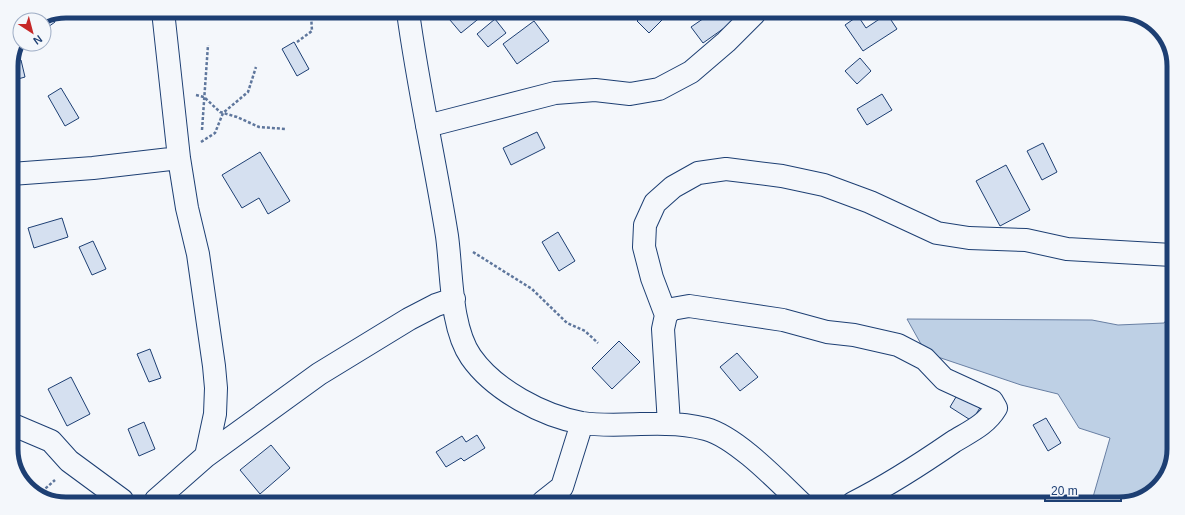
<svg xmlns="http://www.w3.org/2000/svg" width="1185" height="515" font-family="Arial,sans-serif">
<rect width="100%" height="100%" fill="#f4f7fb"/>
<!-- water -->
<path fill="#bed0e5" stroke="#687fa3" d="M 1171,314 L 1170,470 L 1149,495 L 1119,504 L 1091,504 L 1110,438 L 1079,428 L 1058,394 L 1021,385 L 926,353 L 907,319 L 1092,320 L 1118,325 L 1164,323 Z"/>
<!-- building -->
<path fill="#d5e0f0" stroke="#1d3f73" d="M 444,13 L 479,13 L 482,16 L 461,33 Z
M 645,13 L 655,13 L 662,20 L 649,33 L 637,21 Z
M 710,14 L 733,14 L 737,19 L 703,43 L 691,27 Z
M 887,14 L 897,29 L 863,51 L 845,25 L 858,16 L 866,28 Z
M 52,17 L 55,22 L 44,30 L 44,20 Z
M 495,19 L 506,33 L 488,47 L 477,34 Z
M 534,21 L 549,41 L 517,64 L 503,44 Z
M 294,42 L 309,69 L 297,76 L 282,49 Z
M 860,58 L 871,71 L 857,84 L 845,71 Z
M 21,60 L 25,77 L 11,81 L 11,63 Z
M 61,88 L 79,118 L 65,126 L 48,96 Z
M 882,94 L 892,110 L 867,125 L 857,109 Z
M 537,132 L 545,148 L 511,165 L 503,148 Z
M 1043,143 L 1057,172 L 1042,180 L 1027,151 Z
M 260,152 L 290,201 L 268,214 L 259,198 L 242,208 L 222,175 Z
M 1006,165 L 1030,210 L 1000,226 L 976,181 Z
M 62,218 L 68,237 L 34,248 L 28,228 Z
M 558,232 L 575,261 L 559,271 L 542,242 Z
M 93,241 L 106,269 L 92,275 L 79,247 Z
M 619,341 L 640,362 L 612,389 L 592,368 Z
M 150,349 L 161,378 L 149,382 L 137,354 Z
M 737,353 L 758,377 L 740,391 L 720,367 Z
M 71,377 L 90,414 L 67,426 L 48,389 Z
M 959,392 L 981,406 L 972,421 L 950,407 Z
M 1046,418 L 1061,443 L 1048,451 L 1033,425 Z
M 144,422 L 155,449 L 139,456 L 128,429 Z
M 477,435 L 485,448 L 464,461 L 461,458 L 446,467 L 436,452 L 462,436 L 466,442 Z
M 271,445 L 290,468 L 260,494 L 240,470 Z"/>
<g fill="none" stroke-linecap="round" stroke-linejoin="round">
<defs>
<path id="street" d="M 163,11 L 179,158 L 187,208 L 198,254 L 214,366 L 216,388 L 215,414 L 206,456
M 408,12 C 418,87 435,161 447,236 C 452,272 450,327 471,357 C 494,390 543,416 582,423 C 609,427 639,423 666,424 C 679,424 694,426 706,429 C 736,437 778,481 801,503
M 427,126 L 555,93 L 595,90 L 630,94 L 659,89 L 691,72 L 726,42 L 754,14
M 11,174 L 93,168 L 179,158
M 666,315 L 652,278 L 644,247 L 645,225 L 655,203 L 673,187 L 698,173 L 726,169 L 782,176 L 824,185 L 870,202 L 937,233 L 969,238 L 1026,240 L 1067,249 L 1172,255
M 11,424 L 51,441 L 69,461 L 122,500
M 669,424 L 663,329 L 666,315 L 672,309 L 689,306 L 783,320 L 827,332 L 854,335 L 898,345 L 925,359 L 944,379 L 992,401 L 996,408 C 986,425 969,432 953,442 C 921,464 887,486 853,503
M 156,500 L 206,456 L 319,374 L 409,319 L 436,305 L 454,299
M 543,502 L 562,487 L 582,423"/>
</defs>
<!-- street casing -->
<use href="#street" stroke="#1d3f73" stroke-width="24"/>
<!-- path -->
<path stroke="#5e769c" stroke-width="2.5" stroke-dasharray="3 2" stroke-linecap="butt" d="M 297,42 L 312,31 L 311,15 L 314,12
M 196,95 L 204,97 L 220,112 L 237,117 L 259,127 L 286,129
M 202,130 L 208,45
M 201,142 L 215,133 L 223,113 L 248,92 L 256,67
M 473,252 L 532,289 L 567,323 L 585,331 L 598,343
M 38,495 L 55,480"/>
<!-- street -->
<use href="#street" stroke="#f4f7fb" stroke-width="22"/>
</g>
<!-- crop -->
<path d="M0 0H1185V515H0ZM66 18H1119A48 48 0 0 1 1167 66V449A48 48 0 0 1 1119 497H66A48 48 0 0 1 18 449V66A48 48 0 0 1 66 18Z" fill="#f4f7fb" fill-rule="evenodd"/>
<path fill="none" stroke="#1d3f73" stroke-width="5" d="M66 18H1119A48 48 0 0 1 1167 66V449A48 48 0 0 1 1119 497H66A48 48 0 0 1 18 449V66A48 48 0 0 1 66 18Z"/>
<!-- north arrow -->
<g transform="translate(32 32) rotate(144)"><circle r="19" fill="#f4f7fb" stroke="#9eadc5"/>
<path d="M0-3L7 15L0 10L-7 15Z" fill="#c62828"/>
<text y="-6" font-size="11" font-weight="bold" text-anchor="middle" fill="#1d3f73">N</text>
</g>
<!-- scale -->
<path d="M1045 495v6h76v-6" fill="none" stroke="#1d3f73" stroke-width="2"/>
<text x="1051" y="495" font-size="12" fill="#1d3f73" stroke="#f4f7fb" stroke-width="3" paint-order="stroke">20 m</text>
</svg>
